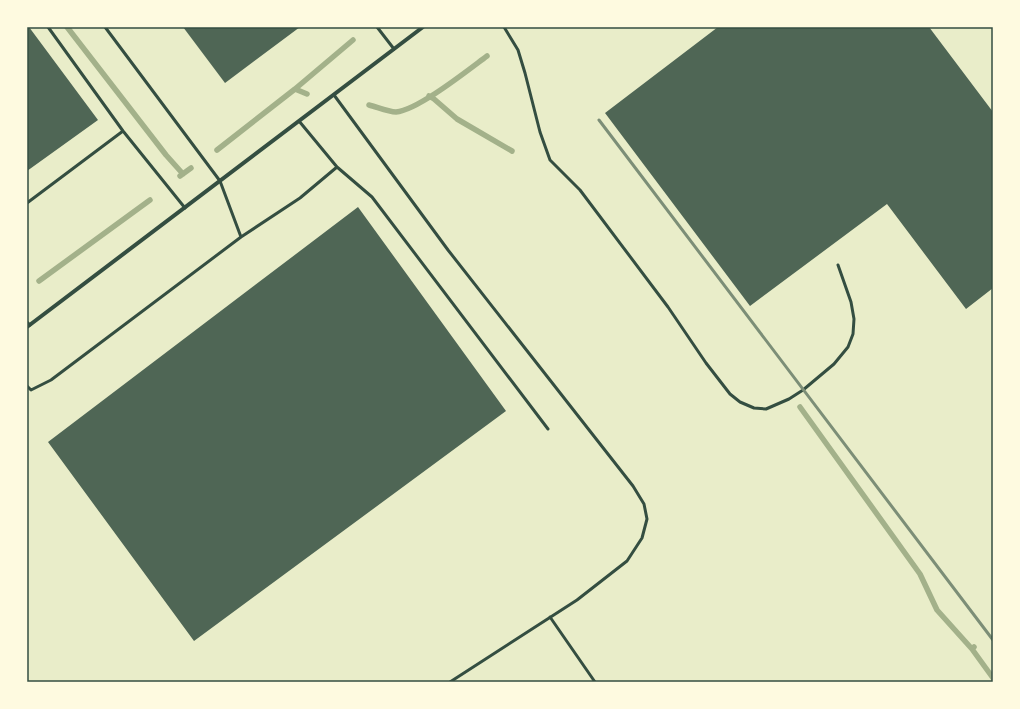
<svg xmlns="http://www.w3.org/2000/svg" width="1020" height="709" font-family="'Noto Sans',sans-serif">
<rect width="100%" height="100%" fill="#e9edc9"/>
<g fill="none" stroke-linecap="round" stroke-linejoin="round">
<!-- stream -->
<path stroke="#a3b18a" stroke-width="5.5" d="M 67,27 L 166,155 L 183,174
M 295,89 L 353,40
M 429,96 L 434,99 L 457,119 L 512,151
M 369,105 C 377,107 388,112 396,112 C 418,110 468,70 487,56
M 217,150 L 295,89 L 307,94
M 180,176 L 191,168
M 39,281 L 150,200
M 800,407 L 920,574 L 937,610 L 972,649
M 974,647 L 972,649 L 993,678"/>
</g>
<!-- building -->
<path fill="#4f6655" d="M 27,27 L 29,27 L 98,120 L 27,171 Z
M 183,27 L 300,27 L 225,83 Z
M 718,27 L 929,27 L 993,112 L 993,288 L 966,309 L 887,204 L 750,306 L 605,113 Z
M 358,207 L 506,411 L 194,641 L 48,442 Z"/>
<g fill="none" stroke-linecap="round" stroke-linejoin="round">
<!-- service -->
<path stroke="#344e41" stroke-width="3" d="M 48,27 L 123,131 L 185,208
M 105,27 L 220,181 L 241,237
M 377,27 L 394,49
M 504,27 L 518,50 L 525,73 L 540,132 L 550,160 L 580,190 L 668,307 L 706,363 L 730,394 L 740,402 L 754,408 L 766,409 L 789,399 L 803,390 L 834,364 L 848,347 L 853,334 L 854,319 L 851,302 L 838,265
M 334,95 L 448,250 L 633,486 L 644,504 L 647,519 L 642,538 L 627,561 L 577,600 L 450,682
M 337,167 L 372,197 L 548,429
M 27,203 L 123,131
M 27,322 L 30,325
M 27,386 L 31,390 L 51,380 L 241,237 L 300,198 L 337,167 L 299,121
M 550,617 L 595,682"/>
<!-- minor -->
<path stroke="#344e41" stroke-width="4" d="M 27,327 L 423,27"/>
<!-- rail -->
<path stroke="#7c8e77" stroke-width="3" d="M 599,120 L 993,640"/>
</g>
<!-- border -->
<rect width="1020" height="709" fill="none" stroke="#fefae0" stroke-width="56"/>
<rect x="28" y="28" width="964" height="653" fill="none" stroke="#344e41" stroke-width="1.5"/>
</svg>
